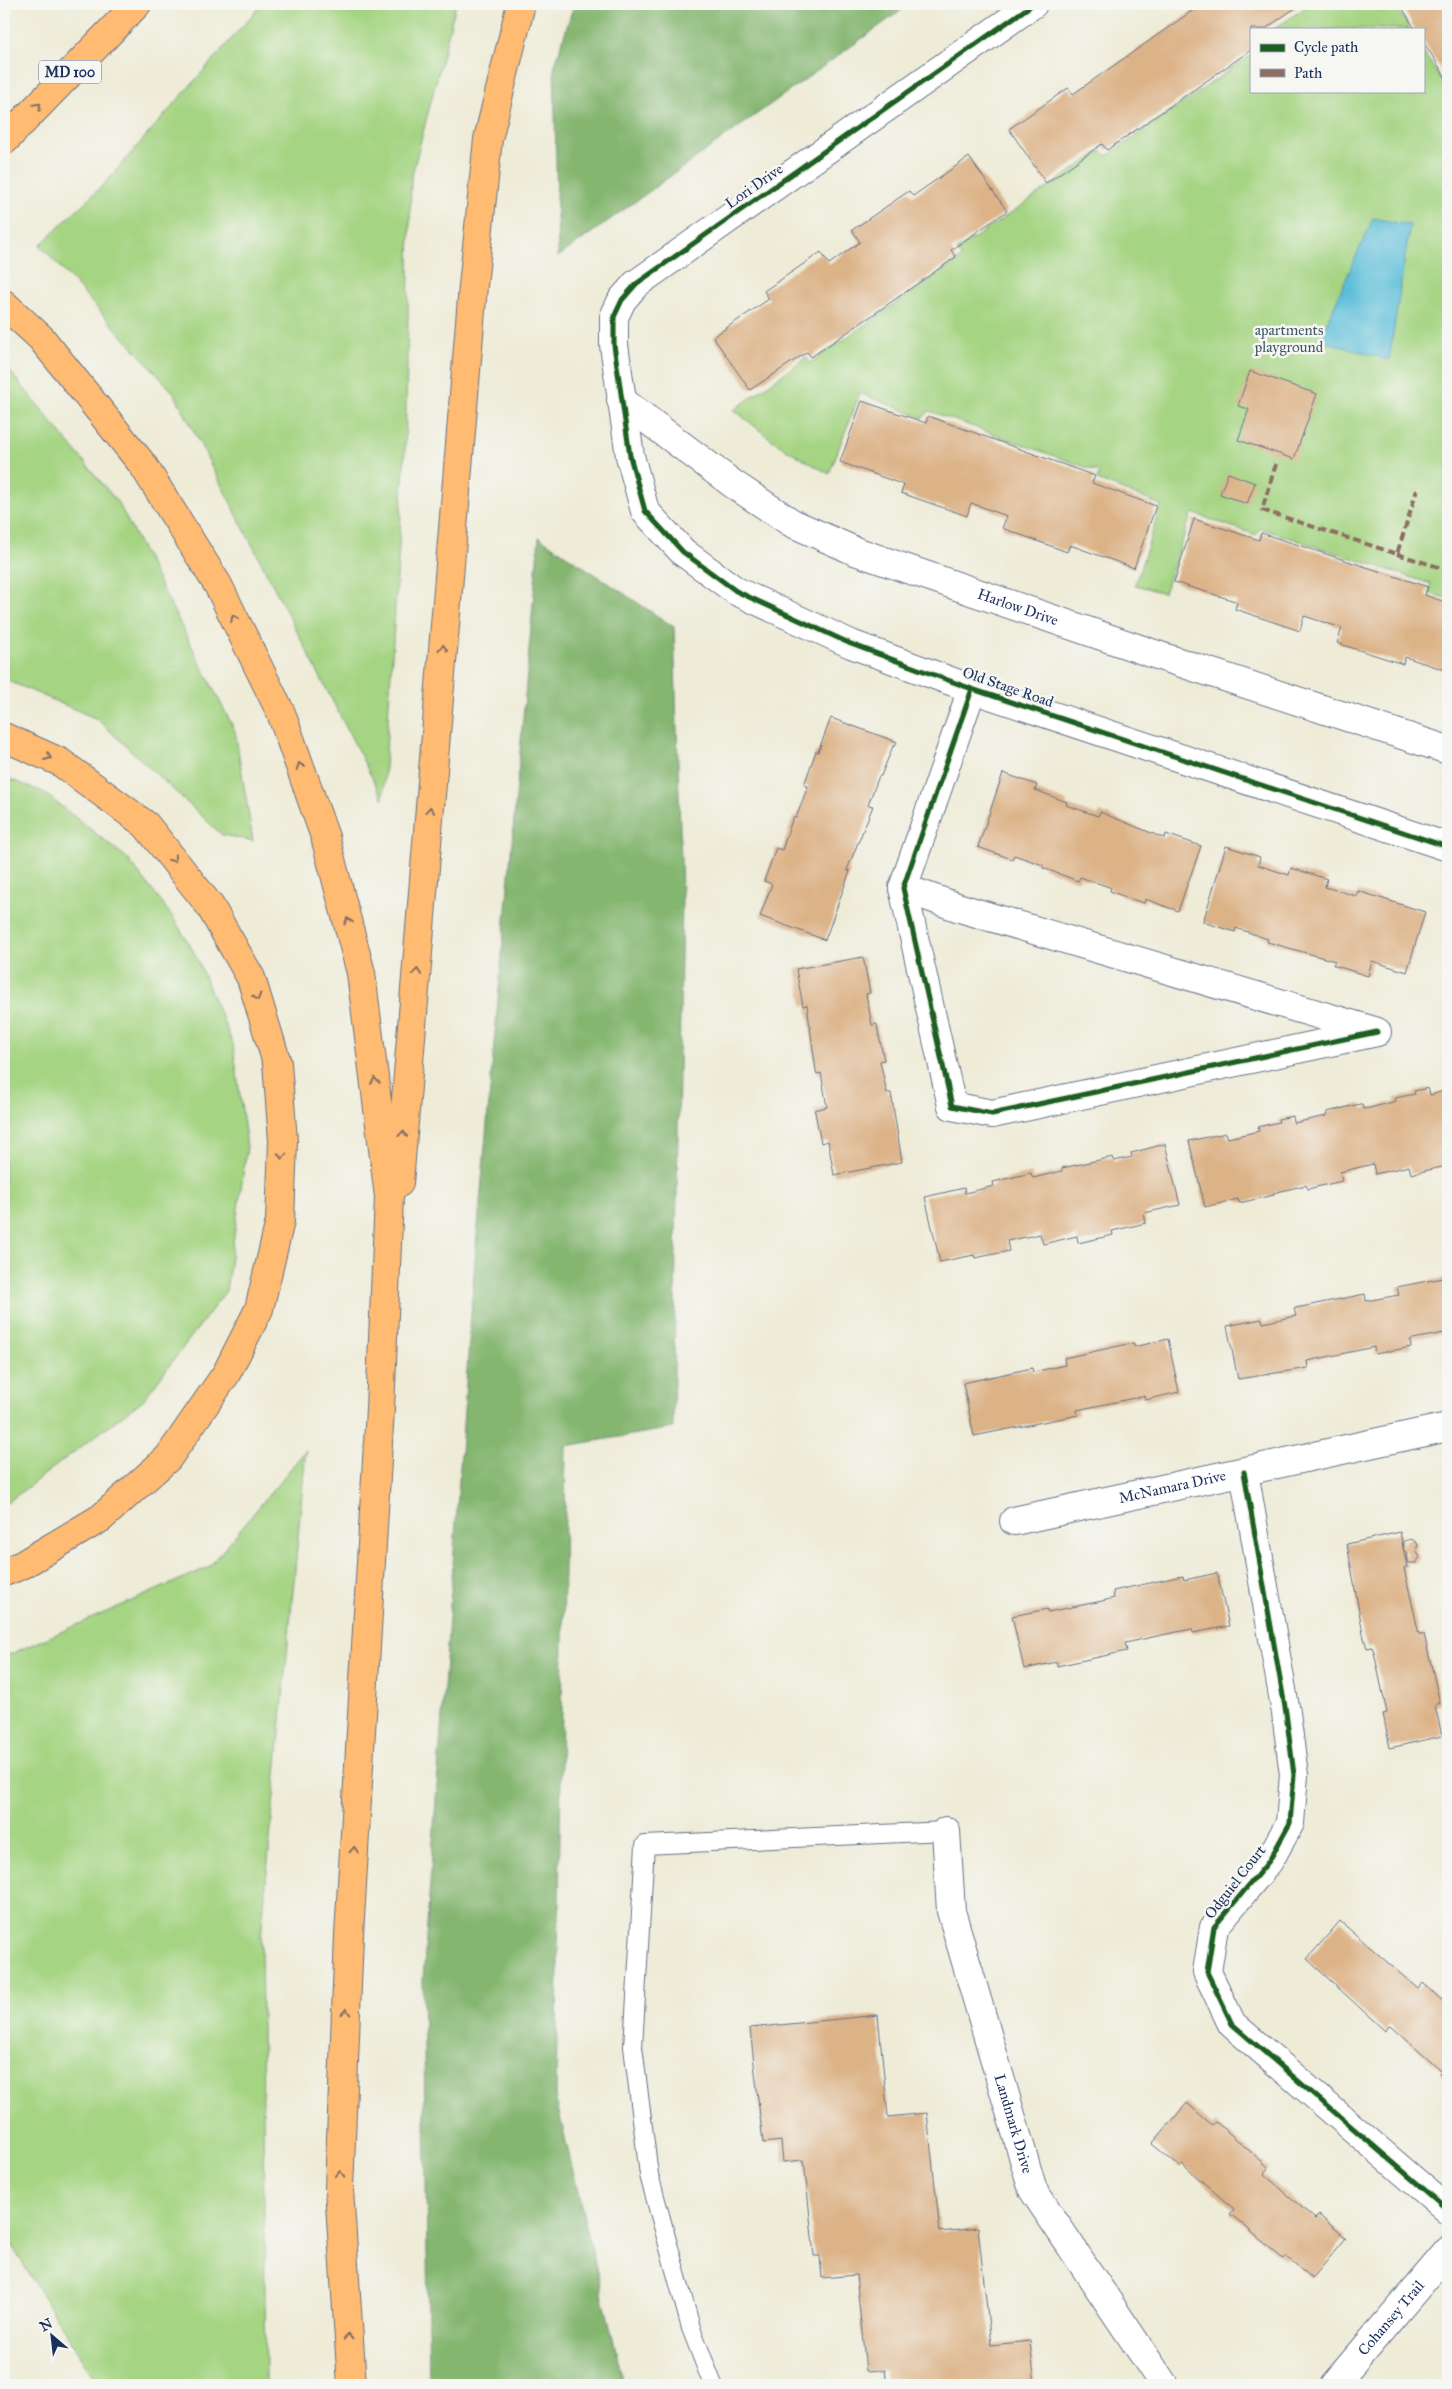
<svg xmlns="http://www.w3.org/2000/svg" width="1452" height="2389" font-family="'IM FELL Great Primer',serif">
<rect width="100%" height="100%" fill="#f6f6f2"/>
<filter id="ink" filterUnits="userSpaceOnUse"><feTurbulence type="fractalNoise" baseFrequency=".02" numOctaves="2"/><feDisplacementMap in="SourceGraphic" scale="10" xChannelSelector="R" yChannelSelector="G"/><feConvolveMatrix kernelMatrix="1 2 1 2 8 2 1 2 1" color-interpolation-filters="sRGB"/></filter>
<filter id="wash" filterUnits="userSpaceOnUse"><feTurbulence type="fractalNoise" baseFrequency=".0096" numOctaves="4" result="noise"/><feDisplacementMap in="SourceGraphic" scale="20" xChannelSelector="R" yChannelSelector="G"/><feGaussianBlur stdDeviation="1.12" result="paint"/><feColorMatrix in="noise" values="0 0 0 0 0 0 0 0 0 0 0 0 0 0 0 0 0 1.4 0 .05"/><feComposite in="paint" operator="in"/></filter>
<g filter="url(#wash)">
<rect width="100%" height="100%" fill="#eeebd7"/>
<!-- green -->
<path fill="#a5d482" stroke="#608270" d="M 262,4 L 456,4 L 411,179 L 405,451 L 383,799 L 174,393 L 40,245 L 104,184 Z
M 1310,4 L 1394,4 L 1410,29 L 1274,29 Z
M 1423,51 L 1448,91 L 1448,549 L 1446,557 L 1448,558 L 1448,599 L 1429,593 L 1431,584 L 1260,528 L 1256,535 L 1192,513 L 1164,593 L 1135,585 L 1161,505 L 1097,480 L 1099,472 L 929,411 L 923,418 L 860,393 L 829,474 L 779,445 L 734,410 L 806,357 L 810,363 L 961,258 L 957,250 L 1101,151 L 1107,156 L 1251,55 L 1251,91 L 1423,91 Z
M 4,364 L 119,504 L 235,731 L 253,841 L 222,835 L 97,719 L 4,679 Z
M 4,777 L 43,792 L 127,858 L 172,916 L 193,950 L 233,1044 L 247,1147 L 226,1291 L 143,1400 L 4,1505 Z
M 306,1450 L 261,1937 L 266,2385 L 98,2385 L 4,2233 L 4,1657 L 209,1567 Z"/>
<!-- forest -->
<path fill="#84b670" stroke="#507267" d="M 574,4 L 910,4 L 558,257 L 554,68 Z
M 539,537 L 674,627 L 682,897 L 673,1428 L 566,1446 L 556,2100 L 624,2385 L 429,2385 L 423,1980 L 475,1259 Z"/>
<!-- water -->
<path fill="#5abdd9" stroke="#3a769c" d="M 1373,218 L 1410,225 L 1389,360 L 1319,340 Z"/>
<g id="blocks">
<!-- building -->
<path fill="#dcb287" d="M 1202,4 L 1301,4 L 1265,29 L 1251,29 L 1251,50 L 1107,150 L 1102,144 L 1046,183 L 1009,129 L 1068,88 L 1073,94 Z
M 1400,4 L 1448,4 L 1448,81 L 1423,41 L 1423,29 L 1415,29 Z
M 969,157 L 1007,211 L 951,250 L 956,257 L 861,323 L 811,357 L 807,352 L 750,390 L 713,337 L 769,299 L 764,291 L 821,252 L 829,264 L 860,242 L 852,230 L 909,191 L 913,196 Z
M 1250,371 L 1317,394 L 1294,459 L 1238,440 L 1249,409 L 1238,406 Z
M 862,401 L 926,423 L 928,416 L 1095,476 L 1092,483 L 1156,506 L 1134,568 L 1070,545 L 1067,552 L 1002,528 L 1007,516 L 971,503 L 967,516 L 901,493 L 904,485 L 840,462 Z
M 1228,473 L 1255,483 L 1247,504 L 1220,494 Z
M 1194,519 L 1259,540 L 1261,533 L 1428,587 L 1425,595 L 1448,603 L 1448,671 L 1405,657 L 1403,664 L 1337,643 L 1342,628 L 1304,616 L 1300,631 L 1235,609 L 1237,602 L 1235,601 L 1174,582 Z
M 831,718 L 897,742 L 895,746 L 893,746 L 881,776 L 879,776 L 869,802 L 868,805 L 873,806 L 847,870 L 850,871 L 825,940 L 760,916 L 772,884 L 764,881 L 776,848 L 782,850 L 792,820 L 794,817 L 796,818 L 808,786 L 804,785 L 816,751 L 818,752 Z
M 1003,773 L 1037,785 L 1035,790 L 1067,802 L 1066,805 L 1098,816 L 1100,812 L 1161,837 L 1165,838 L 1166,834 L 1201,846 L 1178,911 L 1145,899 L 1144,903 L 1128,898 L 1110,891 L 1111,888 L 1109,887 L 1080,877 L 1078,881 L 1043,868 L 1043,865 L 1014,855 L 1012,859 L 978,847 Z
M 1226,846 L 1260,857 L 1258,865 L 1289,875 L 1291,868 L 1327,879 L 1325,887 L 1356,896 L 1358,891 L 1425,912 L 1407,972 L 1372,961 L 1368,976 L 1333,965 L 1335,961 L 1271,943 L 1267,942 L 1268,939 L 1236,928 L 1235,932 L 1203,922 Z
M 863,957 L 870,993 L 866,994 L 872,1025 L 877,1024 L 877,1026 L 884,1060 L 880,1061 L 887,1093 L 891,1093 L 902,1162 L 834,1175 L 828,1141 L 821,1143 L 815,1112 L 814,1110 L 827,1107 L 821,1073 L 817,1074 L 816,1071 L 807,1005 L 803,1006 L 796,969 Z
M 1428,1088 L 1430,1095 L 1448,1090 L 1448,1159 L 1445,1160 L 1446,1166 L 1411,1174 L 1409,1166 L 1375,1174 L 1373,1164 L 1340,1172 L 1342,1181 L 1308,1189 L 1306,1185 L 1273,1193 L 1274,1195 L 1239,1203 L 1238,1199 L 1205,1207 L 1189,1141 L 1226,1133 L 1228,1138 L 1259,1131 L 1258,1127 L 1279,1122 L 1278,1119 L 1293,1116 L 1294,1123 L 1326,1116 L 1327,1112 L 1360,1104 L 1362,1104 L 1363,1109 L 1370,1108 L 1396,1101 L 1395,1098 L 1415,1094 L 1414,1091 Z
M 1165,1144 L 1180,1205 L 1144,1213 L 1146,1223 L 1112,1231 L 1113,1235 L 1078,1243 L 1077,1236 L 1043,1244 L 1040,1234 L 1007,1241 L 1009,1251 L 975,1258 L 974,1255 L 940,1262 L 925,1197 L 964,1188 L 965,1193 L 994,1186 L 993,1182 L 997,1181 L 1031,1173 L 1033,1178 L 1062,1171 L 1062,1168 L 1113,1157 L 1114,1161 L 1132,1157 L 1131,1153 Z
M 1448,1277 L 1448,1336 L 1445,1337 L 1444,1333 L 1413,1339 L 1410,1340 L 1411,1347 L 1375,1354 L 1374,1347 L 1360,1350 L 1307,1361 L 1308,1368 L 1238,1379 L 1227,1326 L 1262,1319 L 1263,1323 L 1296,1316 L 1294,1309 L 1296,1308 L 1365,1294 L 1366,1301 L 1399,1295 L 1397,1287 Z
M 1168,1339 L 1179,1392 L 1145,1400 L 1144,1396 L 1077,1410 L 1078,1415 L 974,1436 L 963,1383 L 1032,1368 L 1033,1372 L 1065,1365 L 1064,1358 L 1128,1344 L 1134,1343 L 1134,1347 Z
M 1400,1532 L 1407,1567 L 1404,1568 L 1405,1573 L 1419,1634 L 1424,1634 L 1440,1703 L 1435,1705 L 1442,1736 L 1390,1748 L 1383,1714 L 1387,1713 L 1374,1652 L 1372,1647 L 1367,1648 L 1363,1634 L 1347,1544 Z
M 1412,1539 L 1418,1544 L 1416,1551 L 1420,1557 L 1416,1563 L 1408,1563 L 1406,1556 L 1407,1553 L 1403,1549 L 1404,1541 Z
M 1217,1573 L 1229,1626 L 1193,1633 L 1192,1629 L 1162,1635 L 1125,1643 L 1127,1651 L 1122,1652 L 1057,1666 L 1057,1662 L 1024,1669 L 1012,1616 L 1048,1609 L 1048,1612 L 1102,1601 L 1114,1598 L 1113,1591 L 1177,1577 L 1183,1576 L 1184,1580 Z
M 1340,1921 L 1418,1989 L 1423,1983 L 1448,2006 L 1448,2081 L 1439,2073 L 1441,2071 L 1390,2025 L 1385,2031 L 1307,1959 Z
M 878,2015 L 888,2117 L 927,2113 L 940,2232 L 978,2228 L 991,2345 L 1030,2341 L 1035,2385 L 887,2385 L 885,2370 L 866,2371 L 856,2275 L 822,2278 L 820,2256 L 814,2256 L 804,2160 L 783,2162 L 781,2141 L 763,2143 L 750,2028 Z
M 1187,2103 L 1212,2125 L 1216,2122 L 1265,2164 L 1269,2168 L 1264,2174 L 1315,2219 L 1319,2215 L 1346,2238 L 1312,2279 L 1287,2257 L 1284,2260 L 1233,2216 L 1230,2214 L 1234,2209 L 1182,2164 L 1180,2167 L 1152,2144 Z"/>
</g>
</g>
<g filter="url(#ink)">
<use href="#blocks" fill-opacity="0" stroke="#657188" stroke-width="1"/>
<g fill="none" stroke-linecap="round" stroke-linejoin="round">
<defs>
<path id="service" d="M 713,2385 L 691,2328 L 649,2175 L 633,2047 L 645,1845 L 946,1831"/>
<g id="minor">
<path d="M 1033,4 L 636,284 L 622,300 L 614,317 L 614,345 L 630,456 L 645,511 L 683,552 L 736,591 L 851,644 L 972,689 L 1448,847"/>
<path id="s1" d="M 621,400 L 733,484 L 792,523 L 855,551 L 1160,656 L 1448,750"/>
<path d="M 972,689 L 903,888 L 952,1106 L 992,1114 L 1377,1032"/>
<path d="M 903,888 L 960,908 L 1374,1031"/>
<path d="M 1244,1472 L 1286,1713 L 1294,1775 L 1290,1823 L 1269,1861 L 1214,1927 L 1207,1972 L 1232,2024 L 1448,2210"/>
<path id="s2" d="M 1014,1521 L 1448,1427"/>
<path id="s3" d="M 946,1831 L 951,1911 L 1033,2190 L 1164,2385"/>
<path id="s4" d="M 1334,2385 L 1448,2251"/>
</g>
<path id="motorway" d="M 4,141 L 137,4
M 4,304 L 41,338 L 143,465 L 218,585 L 281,713 L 325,837 L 361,973 L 389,1197 L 380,1409 L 349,1935 L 339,2189 L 352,2385
M 4,737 L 60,762 L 146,825 L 210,906 L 251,978 L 277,1063 L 283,1141 L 280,1221 L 259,1309 L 226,1374 L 168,1458 L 101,1518 L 22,1565 L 4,1572
M 399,1183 L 473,286 L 488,139 L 521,4"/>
</defs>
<!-- service casing -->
<use href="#service" stroke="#657188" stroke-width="20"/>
<!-- minor casing -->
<use href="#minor" stroke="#657188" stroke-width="30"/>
<!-- motorway casing -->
<use href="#motorway" stroke="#657188" stroke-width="30"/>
<!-- service -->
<use href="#service" stroke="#fff" stroke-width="18"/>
<!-- minor -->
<use href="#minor" stroke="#fff" stroke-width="28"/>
<!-- motorway -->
<use href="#motorway" stroke="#ffbb71" stroke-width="28"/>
<!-- quiet -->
<path stroke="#8d6e63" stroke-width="4" stroke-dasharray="8 4" stroke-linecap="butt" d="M 1276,464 L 1262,510 L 1397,554 L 1417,490
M 1397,554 L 1448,570"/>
<defs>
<path id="cycleway" d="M 1033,4 L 636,284 L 622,300 L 614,317 L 614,345 L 630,456 L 645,511 L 683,552 L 736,591 L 851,644 L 972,689 L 1448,847
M 972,689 L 903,888 L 952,1106 L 992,1114 L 1377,1032
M 1244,1472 L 1286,1713 L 1294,1775 L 1290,1823 L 1269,1861 L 1214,1927 L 1207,1972 L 1232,2024 L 1448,2210"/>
</defs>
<!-- cycleway casing -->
<use href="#cycleway" stroke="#f6f6f2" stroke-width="8"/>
<!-- cycleway -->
<use href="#cycleway" stroke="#1b5e20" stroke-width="5"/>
</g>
<!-- one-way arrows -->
<defs><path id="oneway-chevron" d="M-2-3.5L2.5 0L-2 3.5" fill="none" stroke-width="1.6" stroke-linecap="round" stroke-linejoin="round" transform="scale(1.25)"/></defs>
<g stroke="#826e67">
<use href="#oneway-chevron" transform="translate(38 106) rotate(-46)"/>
<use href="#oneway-chevron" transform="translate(234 618) rotate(-116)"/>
<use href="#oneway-chevron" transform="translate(443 648) rotate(-85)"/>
<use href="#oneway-chevron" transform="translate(48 757) rotate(24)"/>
<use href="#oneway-chevron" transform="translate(300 766) rotate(-110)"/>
<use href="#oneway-chevron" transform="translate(430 810) rotate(-85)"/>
<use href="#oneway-chevron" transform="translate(173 859) rotate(52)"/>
<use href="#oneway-chevron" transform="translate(348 921) rotate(-105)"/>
<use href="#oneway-chevron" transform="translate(417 972) rotate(-85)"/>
<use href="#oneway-chevron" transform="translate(257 997) rotate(73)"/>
<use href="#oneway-chevron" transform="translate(375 1081) rotate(-97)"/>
<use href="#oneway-chevron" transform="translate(403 1134) rotate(-85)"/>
<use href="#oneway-chevron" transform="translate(282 1156) rotate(92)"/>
<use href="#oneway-chevron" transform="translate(354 1850) rotate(-87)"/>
<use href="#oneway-chevron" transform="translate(346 2012) rotate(-88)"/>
<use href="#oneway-chevron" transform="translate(340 2174) rotate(-88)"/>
<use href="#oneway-chevron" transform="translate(348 2337) rotate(-93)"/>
</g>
</g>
<g text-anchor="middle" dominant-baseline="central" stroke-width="5" stroke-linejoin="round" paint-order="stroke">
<!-- shield labels -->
<rect fill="#f6f6f2" stroke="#5d6b8a" stroke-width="1" x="39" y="60.5" width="62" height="23" rx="4"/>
<g font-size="14" font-weight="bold" fill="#1b2f5e">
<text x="70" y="72">MD 100</text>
</g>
<!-- street labels -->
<g font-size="15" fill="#1b2f5e" stroke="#f6f6f2">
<text transform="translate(754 186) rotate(-35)">Lori Drive</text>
<text stroke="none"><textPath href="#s1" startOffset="452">Harlow Drive</textPath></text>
<text transform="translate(1008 687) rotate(19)">Old Stage Road</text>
<text stroke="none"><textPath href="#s2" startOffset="162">McNamara Drive</textPath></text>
<text transform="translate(1235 1882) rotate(-52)">Odguiel Court</text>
<text stroke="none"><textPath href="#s3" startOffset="302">Landmark Drive</textPath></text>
<text stroke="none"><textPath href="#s4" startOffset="88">Cohansey Trail</textPath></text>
</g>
<!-- park labels -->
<g font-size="15" fill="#3e5867" stroke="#f6f6f2">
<text x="1289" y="330">apartments<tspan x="1289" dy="17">playground</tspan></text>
</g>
</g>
<!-- margin -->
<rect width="1452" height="2389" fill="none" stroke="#f6f6f2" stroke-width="20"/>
<!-- legend -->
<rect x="1250" y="28" width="175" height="65" fill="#f6f6f2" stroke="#9ea6b7"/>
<rect x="1260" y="44" width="25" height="8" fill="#1b5e20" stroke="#9ea6b7"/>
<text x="1294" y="52" font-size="15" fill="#1b2f5e">Cycle path</text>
<rect x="1260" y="69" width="25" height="8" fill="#8d6e63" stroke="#9ea6b7"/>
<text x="1294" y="78" font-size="15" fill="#1b2f5e">Path</text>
<!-- north arrow -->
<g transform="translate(52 2336) rotate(332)" stroke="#f6f6f2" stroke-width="4" paint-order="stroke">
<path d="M0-4L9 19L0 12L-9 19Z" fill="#1b2f5e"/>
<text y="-8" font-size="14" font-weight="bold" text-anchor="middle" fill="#1b2f5e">N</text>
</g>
</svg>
